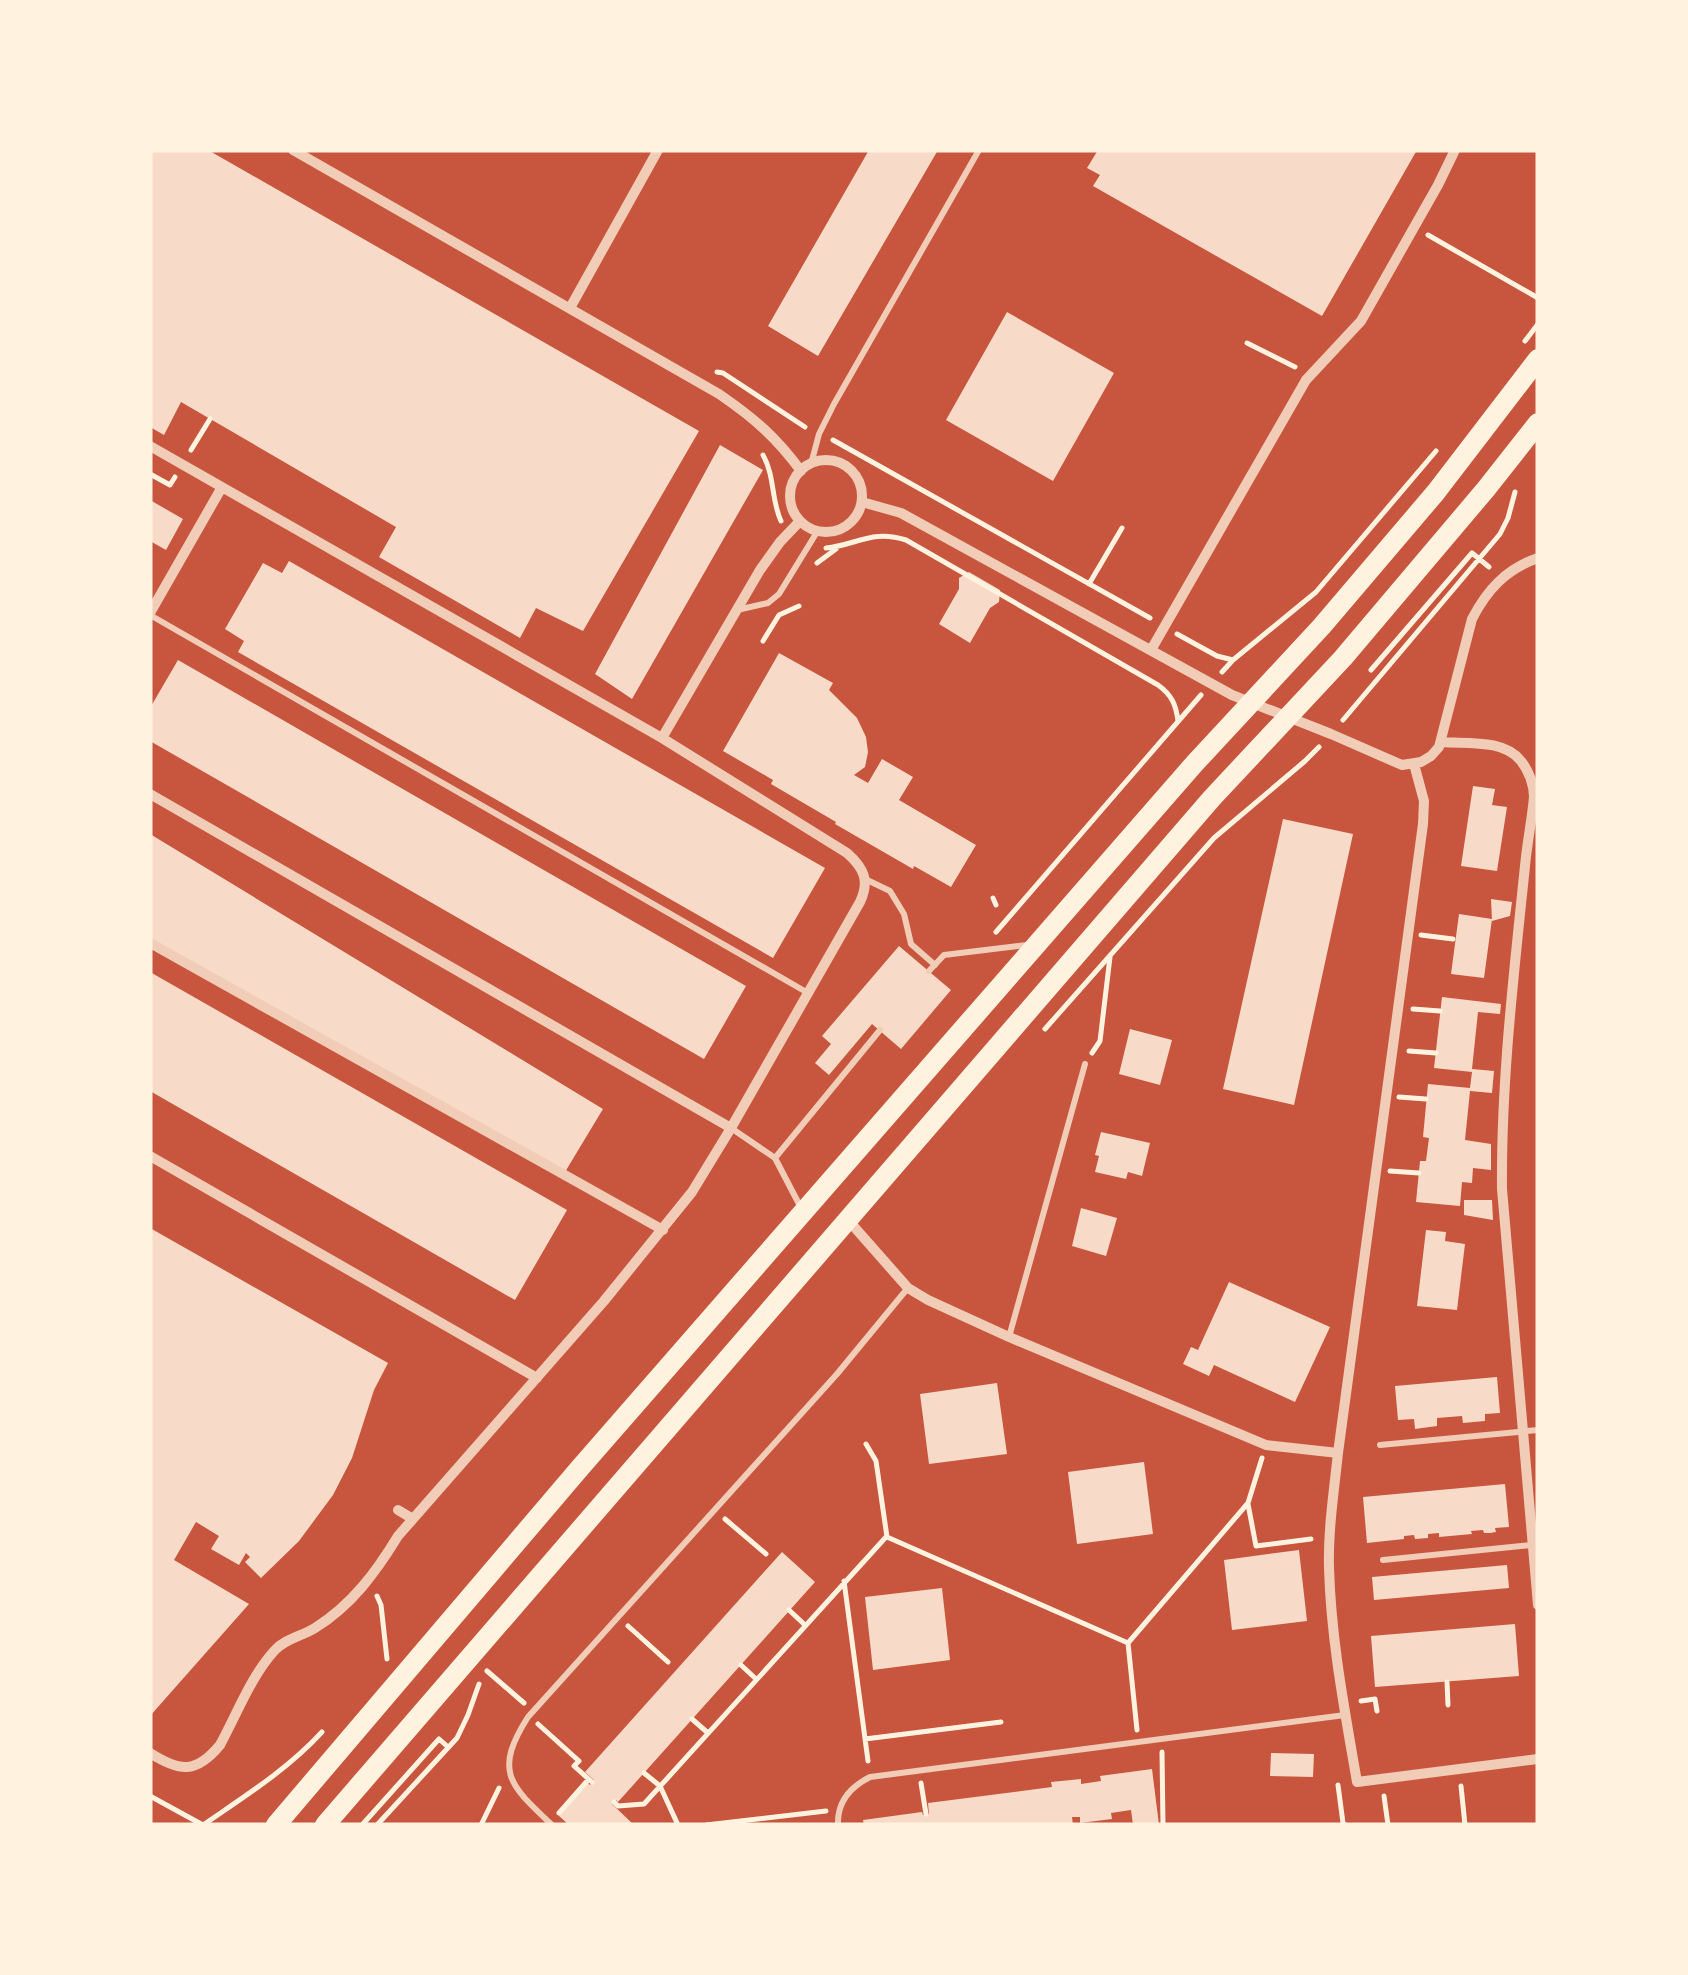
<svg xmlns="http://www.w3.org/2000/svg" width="1688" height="1975" font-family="Inter,sans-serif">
<rect width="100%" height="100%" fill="#c8553d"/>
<!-- building -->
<path fill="#f7dbc8" d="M 150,150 L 208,150 L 699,431 L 583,631 L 536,608 L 520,638 L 379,557 L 396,527 L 181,402 L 164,435 L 150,427 Z
M 869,150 L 938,150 L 818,356 L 768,326 Z
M 1098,150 L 1417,150 L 1322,316 L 1093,186 L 1100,175 L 1087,168 Z
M 1007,312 L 1114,373 L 1053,481 L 946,420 Z
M 720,445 L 763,470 L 632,699 L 595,674 Z
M 150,500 L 183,519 L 166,550 L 150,541 L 152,532 L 150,531 Z
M 289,561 L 825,868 L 773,958 L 238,652 L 244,641 L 225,629 L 263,563 L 282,573 Z
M 969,572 L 1000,590 L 999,602 L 990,608 L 970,643 L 939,624 L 959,589 L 959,578 Z
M 779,653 L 833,683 L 829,690 L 857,718 L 866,737 L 868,752 L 865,767 L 854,775 L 868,783 L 882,759 L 913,777 L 899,800 L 976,845 L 951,887 L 914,866 L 913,869 L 835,824 L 836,822 L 771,784 L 773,780 L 723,751 Z
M 178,660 L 746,986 L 704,1059 L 150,741 L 150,708 Z
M 1473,786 L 1495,789 L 1492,805 L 1507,807 L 1497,871 L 1461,866 Z
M 1283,819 L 1353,834 L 1294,1105 L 1223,1089 Z
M 150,834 L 603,1109 L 565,1172 L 150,940 Z
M 1491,899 L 1512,902 L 1510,916 L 1492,921 Z
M 1459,914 L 1492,919 L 1484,978 L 1451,974 Z
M 899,946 L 951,990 L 901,1049 L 872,1024 L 829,1075 L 815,1063 L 831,1044 L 822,1036 Z
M 150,972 L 567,1210 L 515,1300 L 150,1091 Z
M 1442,997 L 1501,1004 L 1500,1014 L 1478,1012 L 1472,1069 L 1494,1071 L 1492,1093 L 1470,1091 L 1465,1140 L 1491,1144 L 1491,1170 L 1473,1168 L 1472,1183 L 1462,1182 L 1460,1206 L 1416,1202 L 1420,1161 L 1426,1161 L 1429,1138 L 1423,1137 L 1428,1084 L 1470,1088 L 1472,1072 L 1434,1068 Z
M 1130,1029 L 1172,1040 L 1160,1085 L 1119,1074 Z
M 1101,1132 L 1150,1143 L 1142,1176 L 1128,1172 L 1126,1179 L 1095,1172 L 1099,1156 L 1095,1155 Z
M 1464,1200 L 1492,1200 L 1493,1220 L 1464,1215 Z
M 1081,1208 L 1117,1218 L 1106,1256 L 1072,1246 Z
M 150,1228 L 388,1363 L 374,1390 L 352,1458 L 333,1495 L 299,1541 L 261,1578 L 245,1562 L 250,1557 L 246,1553 L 239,1565 L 211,1549 L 219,1536 L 196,1522 L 174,1560 L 249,1604 L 150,1716 Z
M 1426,1230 L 1446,1232 L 1445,1241 L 1465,1244 L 1457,1310 L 1417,1306 Z
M 1229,1282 L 1330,1327 L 1295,1402 L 1214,1365 L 1209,1376 L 1183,1364 L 1191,1347 L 1198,1350 Z
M 1497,1377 L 1500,1413 L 1485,1414 L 1485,1421 L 1463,1423 L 1462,1416 L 1437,1418 L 1437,1426 L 1415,1429 L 1414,1419 L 1398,1420 L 1395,1386 Z
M 997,1383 L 1007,1454 L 929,1464 L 920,1394 Z
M 1144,1462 L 1153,1534 L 1077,1544 L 1068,1472 Z
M 1505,1484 L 1509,1527 L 1495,1528 L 1496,1532 L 1490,1533 L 1484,1533 L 1483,1530 L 1471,1531 L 1472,1534 L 1439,1537 L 1439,1533 L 1428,1534 L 1428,1538 L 1415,1539 L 1414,1535 L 1404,1536 L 1404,1539 L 1367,1543 L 1363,1497 Z
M 1299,1550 L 1307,1621 L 1232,1630 L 1224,1560 Z
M 782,1552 L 815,1582 L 618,1802 L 616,1800 L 612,1804 L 634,1825 L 569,1825 L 559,1816 L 588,1783 L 590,1785 L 594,1780 L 585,1772 Z
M 1507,1565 L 1509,1588 L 1374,1600 L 1372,1577 Z
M 942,1588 L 950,1660 L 873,1670 L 865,1597 Z
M 1515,1624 L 1519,1676 L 1375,1687 L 1371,1636 Z
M 1271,1753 L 1314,1754 L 1313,1777 L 1270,1776 Z
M 1152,1769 L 1159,1825 L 1133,1825 L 1131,1810 L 1111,1813 L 1112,1819 L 1080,1823 L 1080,1817 L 1072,1817 L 1073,1825 L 864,1825 L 863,1820 L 922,1812 L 923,1815 L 929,1814 L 928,1803 L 1052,1787 L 1051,1782 L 1081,1779 L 1081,1784 L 1101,1781 L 1100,1776 Z"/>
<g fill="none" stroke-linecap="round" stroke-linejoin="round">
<!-- path -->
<path stroke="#fff3e0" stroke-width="5" d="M 1428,235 L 1538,298
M 1525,341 L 1538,324
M 1247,343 L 1295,367
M 717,372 L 723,373 L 805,427
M 833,440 L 1150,618
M 191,450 L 210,419
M 763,455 C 775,476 771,500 781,521
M 150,474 L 170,485 L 175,477
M 826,548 C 857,545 872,529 906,540 L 1158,685 C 1172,695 1176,705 1178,721
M 817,563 L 836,549
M 1089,584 L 1122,528
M 1177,634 L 1217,656 L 1233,660
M 763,641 L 779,615 L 799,606
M 1371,670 L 1472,553 L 1489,567
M 1222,672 L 1233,660 L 1316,592 L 1436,451
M 1343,720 L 1500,534 L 1508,518 L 1515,492
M 993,898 L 996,905
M 996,932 L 1201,695
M 1421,935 L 1453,939
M 1413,1009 L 1440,1011
M 1045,1029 L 1214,838 L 1305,761 L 1319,747
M 1409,1051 L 1436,1053
M 1092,1053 L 1100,1041 L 1110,957
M 1399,1097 L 1426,1099
M 1390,1171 L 1419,1173
M 866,1444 L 876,1461 L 887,1537 L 1128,1643 L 1137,1730
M 1248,1504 L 1256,1546 L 1311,1539
M 725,1519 L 766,1554
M 844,1581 L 868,1761
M 377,1596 L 381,1605 L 387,1659
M 789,1610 L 805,1625
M 628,1626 L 668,1662
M 1128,1643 L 1248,1503 L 1262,1458
M 741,1665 L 756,1679
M 487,1671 L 524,1703
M 1447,1682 L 1448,1705
M 1361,1701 L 1375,1699 L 1377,1711
M 692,1719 L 708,1733
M 538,1724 L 579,1761 L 574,1766 L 592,1782
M 865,1739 L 1001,1722
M 1162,1752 L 1163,1825
M 644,1773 L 660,1786 L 678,1825
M 921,1783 L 926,1814
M 1338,1785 L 1343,1823 L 1345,1825
M 1461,1786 L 1465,1825
M 150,1796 L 203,1825
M 1384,1796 L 1388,1825
M 614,1802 L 618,1806 L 644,1804 L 886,1537
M 559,1813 L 588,1780
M 203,1825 C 245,1796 287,1770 322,1732
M 362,1825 L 439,1739 L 448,1747
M 377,1825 L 457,1738 L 468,1715 L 479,1684
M 481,1825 L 499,1788
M 706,1825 L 826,1811"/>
<!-- service -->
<path stroke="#f1ccb7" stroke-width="6" d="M 811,464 L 819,434 L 834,404 L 979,150
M 737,610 L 768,603 L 779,594 L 817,532
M 150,615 L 808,993
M 865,879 L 890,891 L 904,914 L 911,944 L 935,965
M 929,971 L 944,955 L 1027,945
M 731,1128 L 775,1158
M 800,1206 L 775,1158 L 880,1030
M 1009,1337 L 1085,1064
M 1380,1445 L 1538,1430
M 1383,1560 L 1532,1545
M 552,1825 C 510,1785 493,1772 528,1717 L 837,1374 L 907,1289
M 838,1825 C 837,1802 850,1787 870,1777 L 1345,1715"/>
<!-- minor -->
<path stroke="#f1ccb7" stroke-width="10" d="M 293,150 L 719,394 C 754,418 776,437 801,471
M 570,308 L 658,150
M 150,446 L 662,738 L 847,853 C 864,868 870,881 860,902 L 731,1128 L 692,1192 L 604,1301 L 398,1536 C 376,1572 352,1605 315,1628 C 302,1636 285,1639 275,1650 C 251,1676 237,1714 220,1745 C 196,1774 180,1772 150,1753
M790 496a36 36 0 1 1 72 0a36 36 0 1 1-72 0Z
M 862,502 L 901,513 L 1232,695 L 1331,734 L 1402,765 L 1421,762 L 1431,756 L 1439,747 L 1472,619 C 1487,590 1506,569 1538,558
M 150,613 L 222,487
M 1151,650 L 1306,380 L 1361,321 L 1438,185 L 1455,150
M 662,738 L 760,570 L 780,542 L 800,521
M 1442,742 C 1467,744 1504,739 1521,761 C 1529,771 1534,785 1534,797 C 1532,820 1527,843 1525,866 C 1514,973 1501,1081 1502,1189 L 1538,1605
M 1414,764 L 1424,801 L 1423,824 L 1338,1453 C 1334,1491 1328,1530 1329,1568 C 1331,1640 1345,1712 1357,1782 L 1538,1759
M 150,794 L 731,1128
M 150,943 L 663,1230
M 150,1156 L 537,1378
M 849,1221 L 908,1288 L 928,1300 L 1009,1337 L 1266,1445 L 1338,1453
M 398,1510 L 413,1519"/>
<!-- primary -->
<path stroke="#fff3e0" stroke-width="20" d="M 276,1825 L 579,1469 L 1195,763 L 1322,626 L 1436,492 L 1538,359
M 325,1825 L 1212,798 L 1343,658 L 1486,489 L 1538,423"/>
</g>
<!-- border -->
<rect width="1688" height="1975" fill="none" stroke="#fff3e0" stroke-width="305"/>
</svg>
